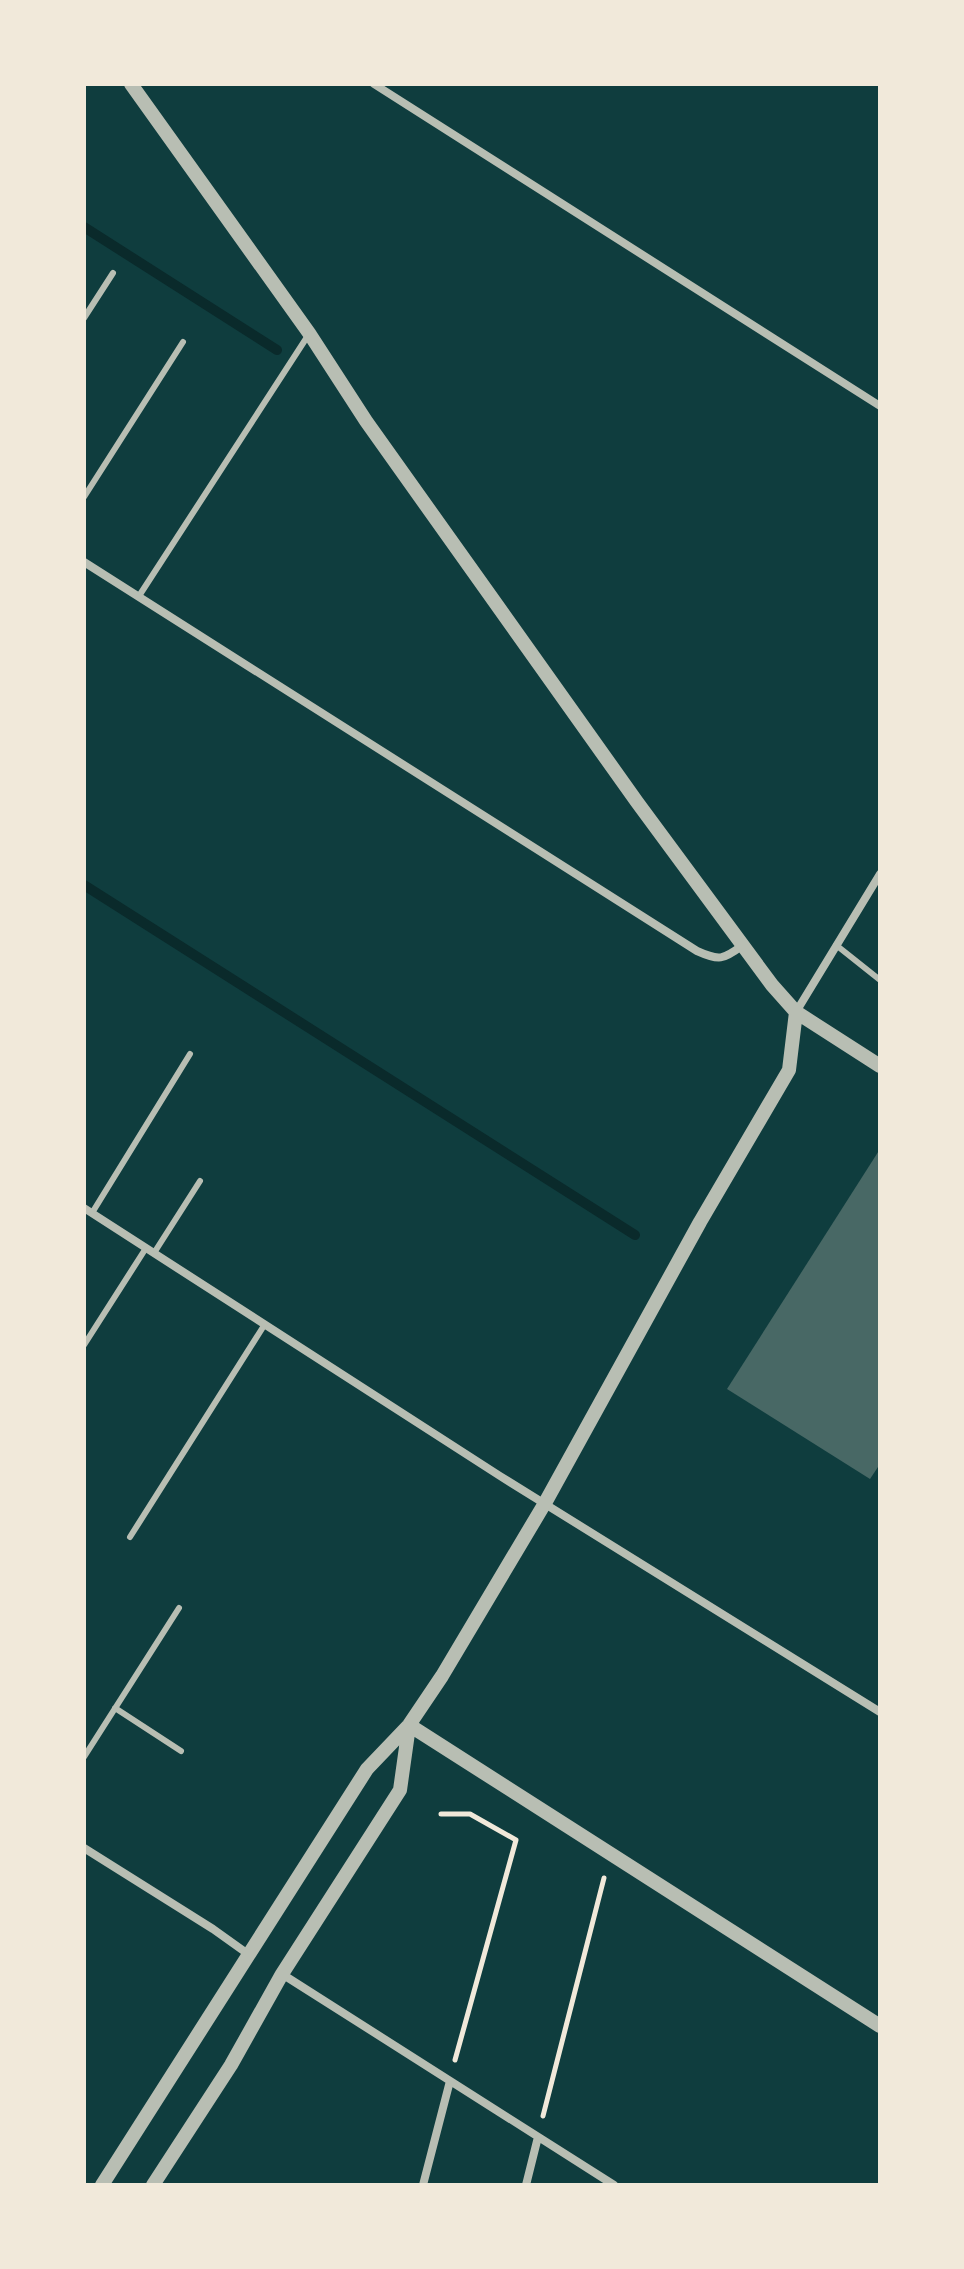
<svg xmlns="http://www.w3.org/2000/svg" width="964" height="2269" font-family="'IBM Plex Sans',sans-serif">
<rect width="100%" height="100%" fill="#0f3d3e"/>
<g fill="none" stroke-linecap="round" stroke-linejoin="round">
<!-- stream -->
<path stroke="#0a2a2b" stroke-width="10" d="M 84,227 L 277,350
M 84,885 L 635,1235"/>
</g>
<!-- building -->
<path fill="#486865" d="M 880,1149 L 880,1464 L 870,1479 L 727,1389 Z"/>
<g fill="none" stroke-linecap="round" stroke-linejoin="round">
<!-- path -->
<path stroke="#f1e9da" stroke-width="5" d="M 441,1814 L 470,1814 L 516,1840 L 455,2060
M 543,2116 L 604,1878"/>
<!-- service -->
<path stroke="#b8beb3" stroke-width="6" d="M 84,318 L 113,273
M 84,497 L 183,342
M 139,596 L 309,334
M 836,945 L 880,980
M 92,1213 L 190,1054
M 154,1253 L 200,1181
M 84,1345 L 146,1248
M 130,1537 L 265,1324
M 115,1708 L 181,1751
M 84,1757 L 179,1608"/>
<!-- minor -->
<path stroke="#b8beb3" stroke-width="8" d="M 374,84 L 880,406
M 84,562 L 697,951 C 719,961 723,960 743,945
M 796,1012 L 880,874
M 84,1208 L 500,1476 L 880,1712
M 84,1848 L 213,1929 L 248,1954
M 282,1974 L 614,2185
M 423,2185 L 450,2081
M 526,2185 L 538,2137"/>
<!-- tertiary -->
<path stroke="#b8beb3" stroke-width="14" d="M 131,84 L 309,333 L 366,421 L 637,802 L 772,985 L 796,1012 L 880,1066
M 409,1725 L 880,2026
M 102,2185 L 367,1769 L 409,1725 L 442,1676 L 545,1503 L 700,1222 L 789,1070 L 796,1012
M 153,2185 L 231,2065 L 282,1974 L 400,1790 L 409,1726"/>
</g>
<!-- border -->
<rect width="964" height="2269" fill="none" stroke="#f1e9da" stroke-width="172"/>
</svg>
